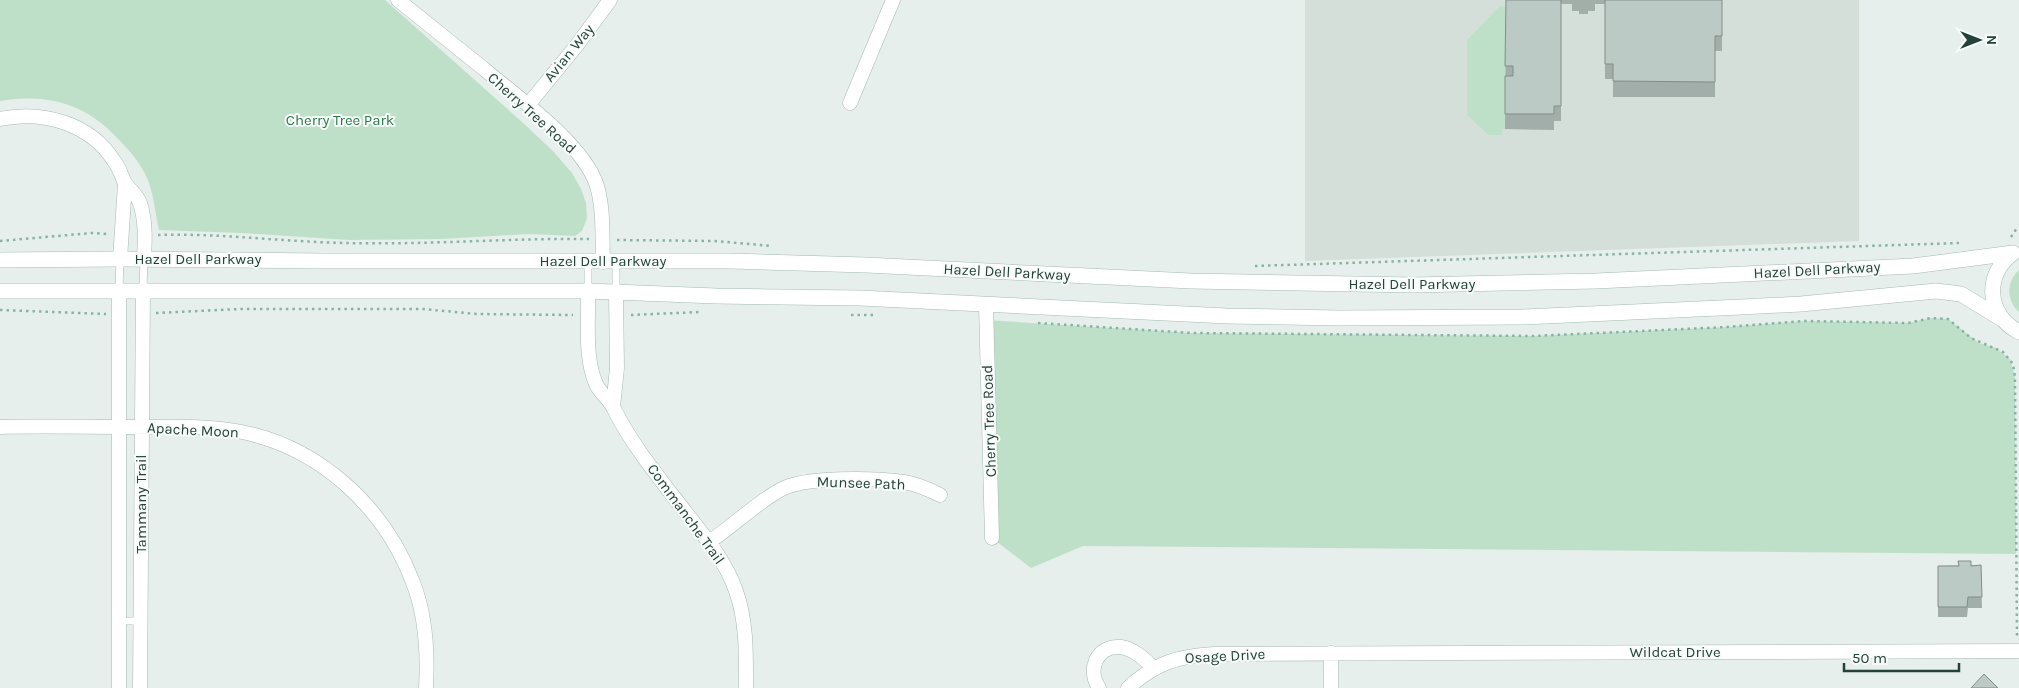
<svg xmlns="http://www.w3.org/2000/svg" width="2019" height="688" font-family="Karla,sans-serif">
<rect width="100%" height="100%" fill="#e6efeb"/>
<!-- built -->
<path fill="#d4dfda" d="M 1305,0 L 1859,0 L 1859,241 L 1305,261 Z"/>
<!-- green -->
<path fill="#bfe0c8" d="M 0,0 L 385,0 L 522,122 L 553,151 L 572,173 L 581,189 L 586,203 L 587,218 L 582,231 L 575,236 L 529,234 L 441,239 L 349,240 L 241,233 L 159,230 C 155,213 154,194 147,178 C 140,163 131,152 120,141 C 87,104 49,93 0,101 Z
M 1500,6 L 1506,7 L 1505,129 L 1502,130 L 1502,135 L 1488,135 L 1467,115 L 1467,40 Z
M 2019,270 L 2019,312 C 2006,300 2006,282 2019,270 Z
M 1931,318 L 1948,319 L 1979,343 L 1996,348 L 2010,359 L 2015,377 L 2016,554 L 1083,546 L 1031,568 L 992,538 L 986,320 L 1192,333 L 1533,336 L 1727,327 L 1805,321 L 1908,323 Z"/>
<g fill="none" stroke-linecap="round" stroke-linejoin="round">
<defs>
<path id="service" d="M 588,261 L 588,291
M 616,261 L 616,292
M 143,290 L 144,259
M 119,291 L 120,259
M 118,621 L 140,621"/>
<path id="minor" d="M 398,0 C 427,23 455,46 484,69 C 517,97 584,144 597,186 C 604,210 602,237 603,262
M 850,103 L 893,0
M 528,105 L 577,45 L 610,0
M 0,119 C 42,110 90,123 114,161 C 119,167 121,174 124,181 C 128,189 137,194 140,203 C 146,221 145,241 144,259
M 120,259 L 125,184
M 588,291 C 589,320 584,356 596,384 C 600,393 610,400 614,409 C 633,447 661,480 687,514 C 706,538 726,562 736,591 C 747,622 746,655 746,688
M 986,304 L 992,538
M 613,407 L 617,368 L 616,292
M 0,427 C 44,426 88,427 133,427 C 169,427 206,425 242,432 C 320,448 384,507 412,580 C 426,614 428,652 426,688
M 709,542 C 733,526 755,504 780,490 C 804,476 875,478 904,482 C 917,484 928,489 940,495
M 1331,653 L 1331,688
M 119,688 L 119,291
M 140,688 L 143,290
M 1099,688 C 1087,670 1096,645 1121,647 C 1134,649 1144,659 1154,668
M 1128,688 C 1155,663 1178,656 1214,654 L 2019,651"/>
<path id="secondary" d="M 2013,253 C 1984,274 1986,315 2019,332
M 0,260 L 120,259 L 322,261 L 731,261 L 866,265 L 1191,281 L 1413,285 L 1596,281 L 1913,266 L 2013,253
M 0,291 L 588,291 L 716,296 L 860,298 L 1227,316 L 1339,318 L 1523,317 L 1741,307 L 1801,304 L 1936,291 L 1961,294 L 2002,319"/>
</defs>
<!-- service casing -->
<use href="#service" stroke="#a8b8b2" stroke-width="8"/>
<!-- minor casing -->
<use href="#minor" stroke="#a8b8b2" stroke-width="15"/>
<!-- secondary casing -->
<use href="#secondary" stroke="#a4bbb3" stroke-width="16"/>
<!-- path -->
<path stroke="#86b3a5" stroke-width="2.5" stroke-dasharray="2.5 4" stroke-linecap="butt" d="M 158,235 C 221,233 284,242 347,243 C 428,245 509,238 589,239
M 2011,237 L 2017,228
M 617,240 L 715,241 L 772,246
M 0,241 L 92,233 L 107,234
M 1255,266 L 1959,243
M 0,310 L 106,314
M 156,313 L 240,309 L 423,309 L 477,314 L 573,315
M 631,315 L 700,312
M 851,315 L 873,315
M 1038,323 L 1192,333 L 1533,336 L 1727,327 L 1805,321 L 1908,323 L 1931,318 L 1948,319 L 1971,338 L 2003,352 L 2013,364 L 2015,377 L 2017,636"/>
<!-- service -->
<use href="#service" stroke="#fff" stroke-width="7"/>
<!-- minor -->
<use href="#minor" stroke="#fff" stroke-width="14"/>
<!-- secondary -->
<use href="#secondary" stroke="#fff" stroke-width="15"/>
</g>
<!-- wall -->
<path fill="#a1aea9" d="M 1506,0 L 1722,0 L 1722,51 L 1715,51 L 1715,97 L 1613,97 L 1613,79 L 1605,79 L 1605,4 L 1595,4 L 1595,11 L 1588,11 L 1588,14 L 1579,14 L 1579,11 L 1572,11 L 1572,4 L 1561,4 L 1561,121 L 1554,121 L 1554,130 L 1505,129 Z
M 1981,565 L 1982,608 L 1968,608 L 1967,617 L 1938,617 L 1938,566 Z"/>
<!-- building -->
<path fill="#bbcac4" stroke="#838d89" d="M 1506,0 L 1561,0 L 1561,106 L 1554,106 L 1554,114 L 1505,114 L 1505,76 L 1513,76 L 1513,66 L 1505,66 Z
M 1605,0 L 1722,0 L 1722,36 L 1715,36 L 1715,82 L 1613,81 L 1613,64 L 1605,64 Z
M 1958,561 L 1971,561 L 1971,566 L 1981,565 L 1982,597 L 1968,597 L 1967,607 L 1938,607 L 1938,566 L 1959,566 Z
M 1984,674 L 1998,688 L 1971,688 Z"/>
<g text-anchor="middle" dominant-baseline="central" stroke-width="4" stroke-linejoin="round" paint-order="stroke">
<!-- street labels -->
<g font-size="15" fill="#24423a" stroke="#f7fbf9">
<text transform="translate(569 53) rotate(-51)">Avian Way</text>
<text transform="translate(532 113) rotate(42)">Cherry Tree Road</text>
<text x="198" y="259">Hazel Dell Parkway</text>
<text x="603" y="261">Hazel Dell Parkway</text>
<text transform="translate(1817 270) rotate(-3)">Hazel Dell Parkway</text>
<text transform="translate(1007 272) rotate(3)">Hazel Dell Parkway</text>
<text x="1412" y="284">Hazel Dell Parkway</text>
<text transform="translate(989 421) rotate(-92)">Cherry Tree Road</text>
<text transform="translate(193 430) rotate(3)">Apache Moon</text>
<text transform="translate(861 483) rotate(2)">Munsee Path</text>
<text transform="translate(141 504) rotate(-90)">Tammany Trail</text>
<text transform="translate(686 514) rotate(54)">Commanche Trail</text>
<text x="1675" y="652">Wildcat Drive</text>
<text transform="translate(1225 656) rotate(-3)">Osage Drive</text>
</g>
<!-- park labels -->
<g font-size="15" fill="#2d7a4b" stroke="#f7fbf9">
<text x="340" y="120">Cherry Tree Park</text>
</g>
</g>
<!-- north arrow -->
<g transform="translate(1979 40) rotate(90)" stroke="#f7fbf9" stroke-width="4" paint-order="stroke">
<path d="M0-4L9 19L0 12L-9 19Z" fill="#24423a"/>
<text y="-8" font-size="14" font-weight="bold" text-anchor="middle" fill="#24423a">N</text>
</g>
<!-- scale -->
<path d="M1844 663v8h115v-8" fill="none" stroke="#24423a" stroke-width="2.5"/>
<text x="1852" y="663" font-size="15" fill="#24423a" stroke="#f7fbf9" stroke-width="4" paint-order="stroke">50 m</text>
</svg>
